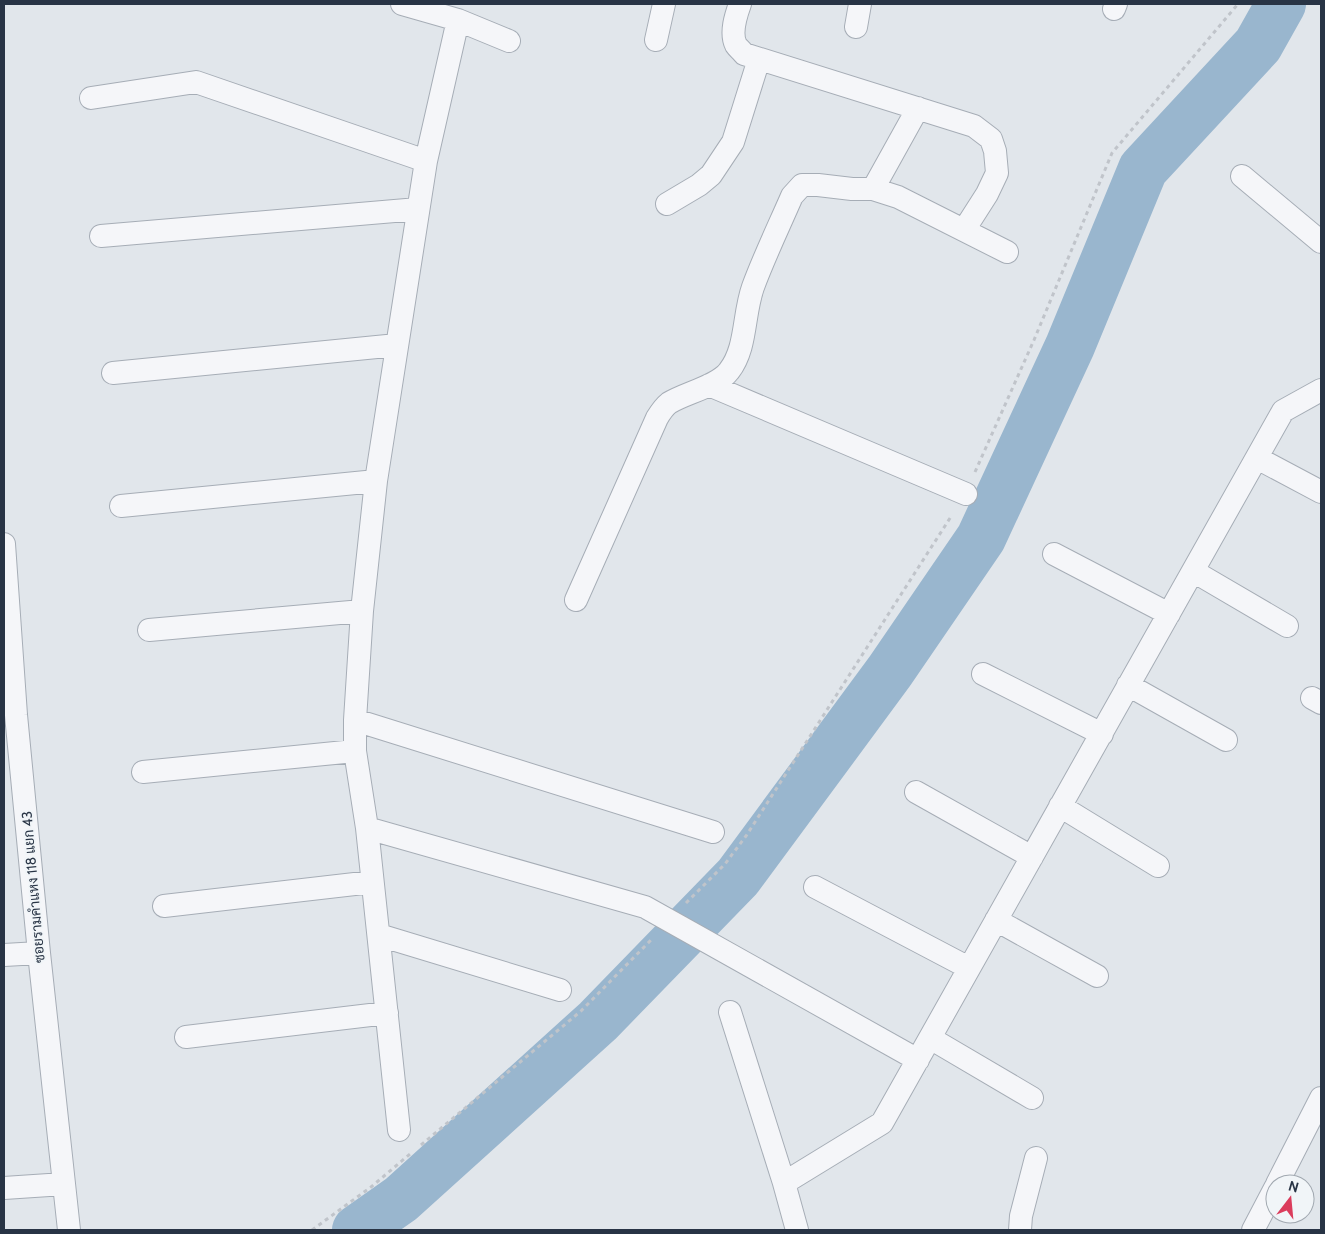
<svg xmlns="http://www.w3.org/2000/svg" width="1325" height="1234" font-family="Cabin,Sarabun,sans-serif">
<rect width="100%" height="100%" fill="#e1e6eb"/>
<g fill="none" stroke-linecap="round" stroke-linejoin="round">
<!-- river -->
<path stroke="#99b6ce" stroke-width="50" d="M 357,1230 L 401,1199 L 598,1021 L 738,877 L 890,671 L 981,538 L 1070,346 L 1143,169 L 1258,45 L 1281,4"/>
<defs>
<path id="street" d="M 402,4 L 458,20 L 509,41
M 740,4 C 736,15 730,33 736,45 C 738,48 742,51 744,54 L 974,126 L 991,139 L 995,151 L 997,173 L 987,194 L 964,230
M 1114,9 L 1116,4
M 856,27 L 860,4
M 656,40 L 664,4
M 91,98 L 196,82 L 426,161
M 1242,176 L 1321,242
M 873,189 L 918,108
M 667,204 L 699,185 L 711,175 L 733,142 L 759,59
M 101,236 L 418,209
M 113,373 L 397,345
M 709,385 L 966,494
M 1257,458 L 1321,492
M 121,506 L 376,481
M 4,544 L 16,715 L 39,953 L 69,1230
M 1054,554 L 1169,614
M 1193,571 L 1287,626
M 576,600 L 657,418 C 660,413 664,407 669,403 C 685,393 718,386 729,371 C 747,348 743,315 753,287 C 764,257 779,226 792,196 L 802,185 L 818,185 L 852,189 L 873,189 L 898,197 L 1007,252
M 149,630 L 362,611
M 983,674 L 1102,734
M 1128,685 L 1226,740
M 1312,698 L 1321,703
M 355,720 L 713,832
M 143,772 L 355,751
M 916,792 L 1032,857
M 1060,806 L 1158,866
M 367,828 L 645,907 L 918,1060
M 815,887 L 969,968
M 164,906 L 372,882
M 996,920 L 1097,976
M 379,935 L 560,990
M 4,955 L 39,953
M 730,1012 L 784,1183 L 797,1230
M 186,1037 L 387,1013
M 930,1038 L 1032,1098
M 399,1130 L 367,828 L 355,751 L 355,720 L 362,611 L 376,481 L 426,161 L 458,20
M 784,1183 L 882,1123 L 1283,411 L 1321,390
M 1277,1184 L 1321,1098
M 4,1188 L 64,1184
M 1020,1230 L 1021,1216 L 1036,1158
M 1253,1230 L 1275,1188"/>
</defs>
<!-- street casing -->
<use href="#street" stroke="#a6adb6" stroke-width="24"/>
<!-- path -->
<path stroke="#c0c4ca" stroke-width="3" stroke-dasharray="4 4" stroke-linecap="butt" d="M 975,472 L 1034,340 L 1112,153 L 1238,4
M 686,903 L 725,864 L 746,836 L 952,515
M 421,1145 L 581,1011 L 651,940
M 312,1230 L 371,1187 L 410,1154"/>
<!-- street -->
<use href="#street" stroke="#f5f6f9" stroke-width="22"/>
</g>
<g text-anchor="middle" dominant-baseline="central" stroke-width="4" stroke-linejoin="round" paint-order="stroke">
<!-- street labels -->
<g font-size="14" fill="#283445" stroke="#f1f5f8">
<text transform="translate(33 887) rotate(-95)">ซอยรามคำแหง 118 แยก 43</text>
</g>
</g>
<!-- border -->
<rect width="1325" height="1234" fill="none" stroke="#283445" stroke-width="10"/>
<!-- north arrow -->
<g transform="translate(1290 1199) rotate(16)"><circle r="24" fill="#f1f5f8" stroke="#a1a8b0"/>
<path d="M0-4L9 19L0 12L-9 19Z" fill="#db3c5c"/>
<text y="-8" font-size="14" font-weight="bold" text-anchor="middle" fill="#283445">N</text>
</g>
</svg>
